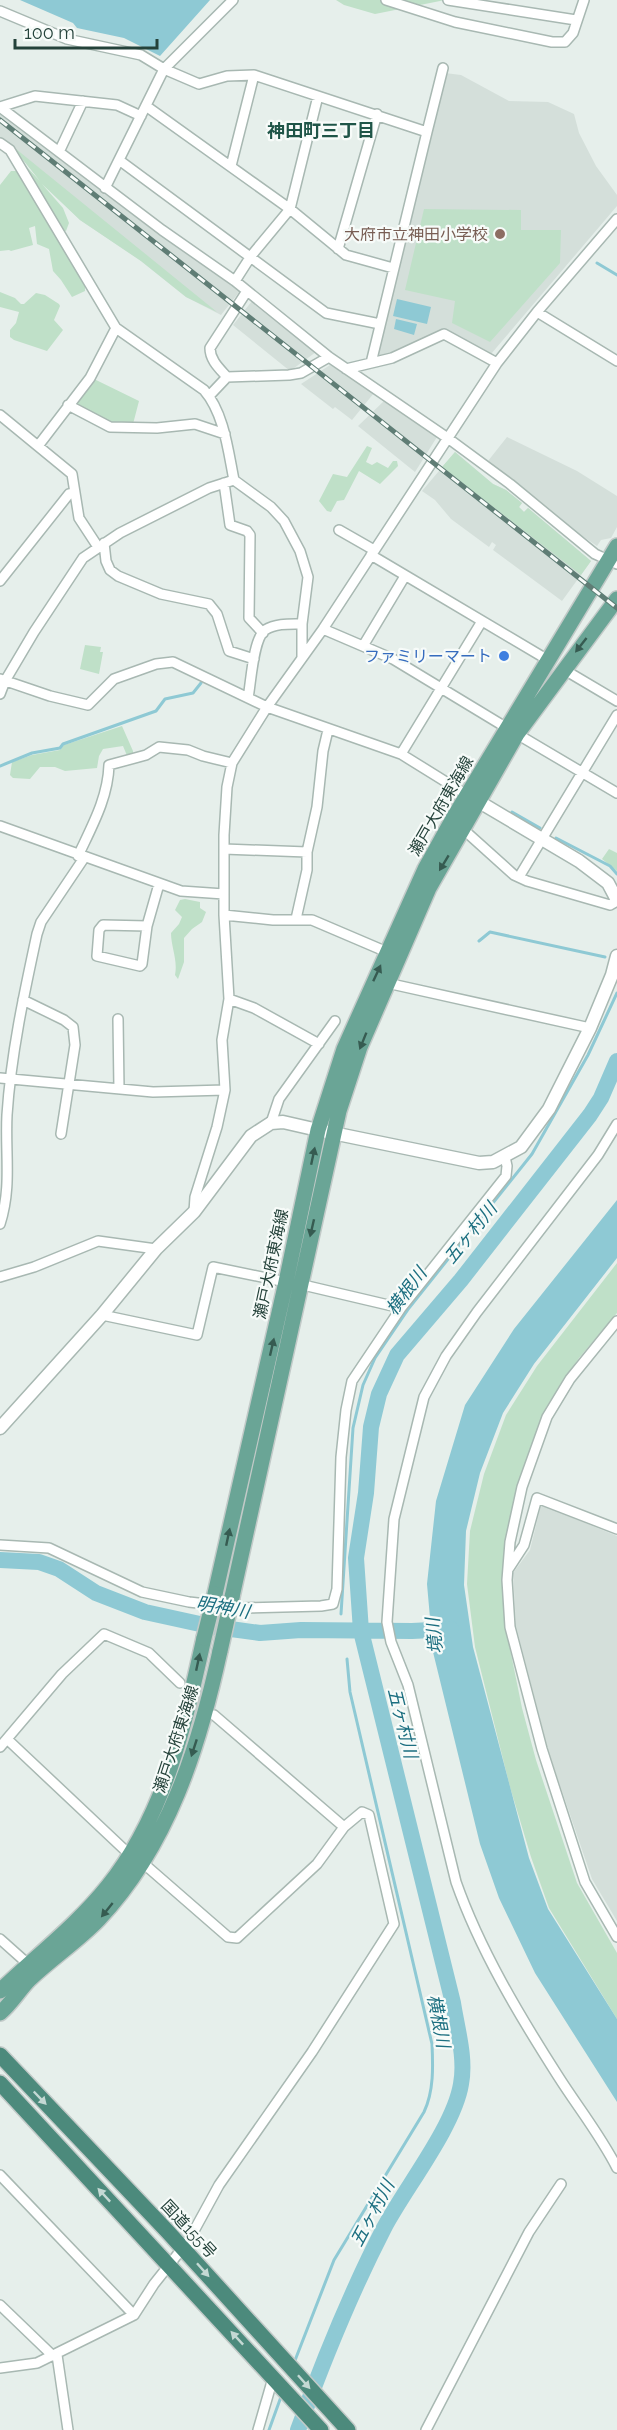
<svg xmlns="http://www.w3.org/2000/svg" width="617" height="2430" font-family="Raleway,'Noto Sans JP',sans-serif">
<rect width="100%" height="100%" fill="#e6efeb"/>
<!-- built -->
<path fill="#d4dfda" d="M 445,73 L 461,75 L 509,101 L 548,102 L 574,114 L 579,133 L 596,166 L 617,195 L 617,206 L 491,354 L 443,329 L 391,355 L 376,358 Z
M 0,113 L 117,203 L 240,291 L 221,315 L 186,297 L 141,261 L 80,220 L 42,183 L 15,150 L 0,137 Z
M 252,301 L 316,352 L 290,371 L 233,325 Z
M 330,365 L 374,393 L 352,420 L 335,407 L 333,409 L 301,384 Z
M 384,401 L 437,437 L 415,472 L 358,426 Z
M 507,437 L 577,471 L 617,496 L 617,527 L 611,538 L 601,540 L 597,546 L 566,525 L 488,461 Z
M 455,452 L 493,484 L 506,490 L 522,503 L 519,507 L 524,512 L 528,508 L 591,561 L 562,601 L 493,550 L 496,545 L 492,542 L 489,547 L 451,519 L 435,500 L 422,491 Z
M 541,1505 L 617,1536 L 617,1921 L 592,1879 L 548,1750 L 516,1626 L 513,1573 L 530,1550 Z"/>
<!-- green -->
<path fill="#bfe0c8" d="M 336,0 L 445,0 L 375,14 L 344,5 Z
M 0,136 L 217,312 L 186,297 L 141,261 L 80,220 L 42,184 L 63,208 L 69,223 L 66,231 L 61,230 L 23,167 L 25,165 L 40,181 L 15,150 Z
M 11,171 L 17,171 L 20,175 L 85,286 L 85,291 L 72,297 L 61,280 L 53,271 L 49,249 L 37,244 L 35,226 L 29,228 L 33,245 L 11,251 L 9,250 L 0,251 L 0,185 Z
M 424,209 L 521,210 L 521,230 L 561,230 L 560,263 L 490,342 L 452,323 L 455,301 L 405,290 Z
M 0,292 L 15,298 L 21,304 L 24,304 L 36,293 L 45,295 L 59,304 L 60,306 L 54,320 L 63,330 L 47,351 L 14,340 L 10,337 L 10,330 L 16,323 L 19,312 L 0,307 Z
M 94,379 L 139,401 L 133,424 L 109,424 L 76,407 L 75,403 Z
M 367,446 L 372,448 L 366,462 L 372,465 L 377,462 L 388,468 L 393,461 L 397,461 L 398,466 L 380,484 L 359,471 L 344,500 L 337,501 L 331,512 L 327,511 L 319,501 L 332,476 L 333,474 L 347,477 Z
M 455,452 L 493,484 L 506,490 L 522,503 L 519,507 L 524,512 L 528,508 L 591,561 L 581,575 L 442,467 Z
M 85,645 L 101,647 L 100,652 L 103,652 L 99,674 L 80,669 Z
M 122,726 L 133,751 L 133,756 L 128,758 L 123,746 L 103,749 L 99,756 L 97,768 L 65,771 L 55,767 L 40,767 L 30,779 L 13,778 L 10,775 L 12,762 L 32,755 L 60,750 L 64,745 Z
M 609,849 L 617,853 L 617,871 L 602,859 Z
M 185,899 L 200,902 L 200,908 L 206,912 L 202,922 L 192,929 L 184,938 L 184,962 L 178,979 L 175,975 C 178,960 171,947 171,933 L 179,924 L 182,917 L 175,910 L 180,900 Z
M 617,1263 L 617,1313 L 579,1358 L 547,1406 L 523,1472 L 507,1537 L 504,1584 L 508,1639 L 522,1708 L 536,1760 L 577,1883 L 617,1953 L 617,2019 L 549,1908 L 531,1857 L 510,1787 L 475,1647 L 467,1584 L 470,1531 L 484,1474 L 506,1415 L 537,1366 Z"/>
<!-- water -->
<path fill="#8ec9d4" d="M 20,0 L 210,0 L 160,56 L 124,38 L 77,28 L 73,23 Z
M 397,299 L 431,307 L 427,324 L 393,316 Z
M 396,319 L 417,324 L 414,335 L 394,329 Z
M 617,1200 L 617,1258 L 534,1364 L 503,1413 L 480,1473 L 466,1531 L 464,1585 L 473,1647 L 529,1858 L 548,1909 L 617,2019 L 617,2102 L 535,1973 L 499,1898 L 480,1844 L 433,1652 L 427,1584 L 436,1501 L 465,1405 L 514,1329 Z"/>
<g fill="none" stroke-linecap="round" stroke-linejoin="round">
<!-- stream -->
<path stroke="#8ec9d4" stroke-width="3" d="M 597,263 L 617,275
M 0,766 L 32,753 L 60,748 L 63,744 L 156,711 L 165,699 L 193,693 L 201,683
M 512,812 L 540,828
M 556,838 L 610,866 L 617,874
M 479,941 L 490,932 L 605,957
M 341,1614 L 353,1428 L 363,1385 L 375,1358 L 409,1308 L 532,1154 L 588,1055 L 617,993
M 294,2363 L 334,2260 L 424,2112 C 434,2091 433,2066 432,2044 L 350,1692 L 347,1659
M 269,2430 L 282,2394"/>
<!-- river -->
<path stroke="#8ec9d4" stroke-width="16" d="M 0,1560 L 39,1562 L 59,1569 L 96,1593 L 145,1612 L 209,1626 L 260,1633 L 301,1630 L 412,1631 L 451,1629
M 298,2430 C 323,2361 350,2294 384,2228 C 405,2188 454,2127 461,2084 C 466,2058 457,2029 453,2003 L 361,1631 L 356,1558 L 366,1493 L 371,1427 L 379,1394 L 397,1355 L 461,1280 L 590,1115 L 601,1098 L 617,1061"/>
<defs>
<path id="minor" d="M 386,0 L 455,22 L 552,42 L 565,42 L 573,33 L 584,0
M 448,0 L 576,20
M 0,11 L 67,39 L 141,55 L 164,69 L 199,84 L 227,76 L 254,75 L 427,132 L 371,363
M 146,106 L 290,209 L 346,255 L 393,268
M 0,107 L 162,230 L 235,281 L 329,357 L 449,439 L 510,484 L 595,554 L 617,564
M 0,107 L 35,96 L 117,105 L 141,116
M 427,132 L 443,68
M 0,143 L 10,150 L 116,328
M 59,152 L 83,101
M 119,160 L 326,313 L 380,324
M 231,166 L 254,75
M 105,188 L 164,69 L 233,0
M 338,249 L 377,114
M 235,281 L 251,256 L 290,209 L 318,96
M 537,312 L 617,361
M 346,369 L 392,358 L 444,334 L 497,363
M 227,377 C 219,368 210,360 210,348 L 247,291
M 209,396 L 227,377 L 289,375 L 301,373 L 329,357
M 68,405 L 110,427 L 157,428 L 195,424 L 225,434
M 0,415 L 72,474 L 79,518 L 98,547
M 38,446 L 90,378 L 116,328 L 204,390 C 224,413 228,450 234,480 L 271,507 L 284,521 L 300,551 L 308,577 L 302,624 L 302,657
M 224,483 L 230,525 L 247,531 L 250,535 L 249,618 L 263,633
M 339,530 L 374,550
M 104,543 L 106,561 L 110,570 L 118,576 L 161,594 L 209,604 L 217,614 L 229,651 L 254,659
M 371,555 L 548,660
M 0,581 L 69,494 L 74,493
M 323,629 L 393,659 L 507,728
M 363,646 L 405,576
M 563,669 L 617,701
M 0,679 L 50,696 L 88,705 L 114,679 L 156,664 L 173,662 L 267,707 L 401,754 L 467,795
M 0,694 L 5,681 L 34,632 L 83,558 L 120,533 L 209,488 L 234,480
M 248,698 C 251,683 253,639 265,630 C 276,623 290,624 302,624
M 517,734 L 617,793
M 401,754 L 482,621
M 0,826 L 181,891 L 224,894
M 464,830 L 514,875 L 527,881 L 610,905 L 617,901
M 224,849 L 307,852
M 78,856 C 92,826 108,798 109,765 L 146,755 L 159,747 L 188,750 L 203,756 L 232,763
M 519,877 L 617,715
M 224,915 L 273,920 L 312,920 L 387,952
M 296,919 L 307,870 L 307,852 L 317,807 L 323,751 L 328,730
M 147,926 L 103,925 L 99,930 L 97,956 L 140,966 L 142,964 L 147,926 L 159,884
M 387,983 L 590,1028
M 229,999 L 254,1008 L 319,1044
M 23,1000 L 64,1020 L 73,1027 L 75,1045 L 61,1134
M 118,1019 L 119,1089
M 0,1078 L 153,1092 L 225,1090
M 271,1123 L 279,1099 L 335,1021
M 617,1124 L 598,1155 L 477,1312 L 446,1356 L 424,1397 L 394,1519 L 387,1622 L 391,1642 L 408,1685 L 456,1882 C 480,1950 519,2015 558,2076 C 577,2106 601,2136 617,2168
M 194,1212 L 195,1197 L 217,1127 L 225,1090 L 222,1040 L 229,999 L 224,915 L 224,835 L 227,787 L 232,763 L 267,707 L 323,629 L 497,363 L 537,312 L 617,219
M 0,1224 C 12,1187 5,1153 7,1115 C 11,1054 24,994 37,934 L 41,922 L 84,858
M 0,1277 L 34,1267 L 98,1241 L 156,1249
M 299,1284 L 401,1308
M 102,1315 L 197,1335 L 213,1267 L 286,1282
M 617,1321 L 570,1379 L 547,1417 L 522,1487 L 510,1542 L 507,1580 L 510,1627 L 542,1749 L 585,1882 L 617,1937
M 0,1545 L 49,1548 L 142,1592 L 189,1602 L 241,1608 L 321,1606 L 333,1604 L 337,1589 L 341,1457 L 346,1410 L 352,1381 L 401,1308 L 506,1176 L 507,1166 L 505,1157
M 509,1568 L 524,1545 L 537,1498 L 617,1529
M 7,1739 L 129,1854
M 0,1747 L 62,1674 L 104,1634 L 149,1653 L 180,1683
M 143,1863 L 228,1937 L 237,1938 L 317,1864 L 344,1827 L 214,1715
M 0,1939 L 28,1964
M 0,2175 L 134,2315
M 0,2305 L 53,2356
M 57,2355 L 68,2430
M 0,2368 L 37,2363 L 134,2315 L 154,2284 L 189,2240 L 219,2185 L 312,2052 L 394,1924 L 369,1815 L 362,1812 L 344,1827
M 258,2430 L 273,2378
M 426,2430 L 529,2232 L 561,2184"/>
<path id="tertiary" d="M 471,797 L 579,861 L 608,883 L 617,900
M 0,1428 L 102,1315 L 156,1249 L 194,1212 L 251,1136 L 271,1123 L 283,1122 L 318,1130 L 479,1163 L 493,1162 L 521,1147 L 549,1109 L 590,1028 L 612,975 L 617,956"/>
<path id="primary" d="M 215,1594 L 286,1282 L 318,1130 L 344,1049 L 425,869 L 455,815 L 617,546
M 232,1597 L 339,1111 L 360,1047 L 429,888 L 517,734 L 617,599
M 0,1991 C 36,1956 77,1925 108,1886 C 165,1815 185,1724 204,1638
M 0,2013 C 12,2003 19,1990 30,1979 C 52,1958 78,1941 99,1919 C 168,1846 199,1747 220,1651"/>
<path id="trunk" d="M 0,2055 L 168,2232 L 348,2430
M 0,2083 L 321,2430"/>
</defs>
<!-- minor casing -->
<use href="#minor" stroke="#a8b8b2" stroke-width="12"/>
<!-- tertiary casing -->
<use href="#tertiary" stroke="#a8b8b2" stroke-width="15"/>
<!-- primary casing -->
<use href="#primary" stroke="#c2cac8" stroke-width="18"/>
<!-- trunk casing -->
<use href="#trunk" stroke="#c2cac8" stroke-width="18"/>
<!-- minor -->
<use href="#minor" stroke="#fff" stroke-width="9"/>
<!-- tertiary -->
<use href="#tertiary" stroke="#fff" stroke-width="12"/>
<!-- primary -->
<use href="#primary" stroke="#6aa596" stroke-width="15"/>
<!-- trunk -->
<use href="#trunk" stroke="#4c8a7c" stroke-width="15"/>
<defs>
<path id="rail" d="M 0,120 L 617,608"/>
</defs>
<!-- rail casing -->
<use href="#rail" stroke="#5f7d75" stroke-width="5"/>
<!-- rail -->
<use href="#rail" stroke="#f7fbf9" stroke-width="3" stroke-dasharray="9" stroke-linecap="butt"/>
<defs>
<path id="primary-bridge" d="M 204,1638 L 215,1594
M 220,1651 L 232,1597"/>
</defs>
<!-- primary-bridge casing -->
<use href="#primary-bridge" stroke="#c2cac8" stroke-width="18" stroke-linecap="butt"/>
<!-- primary-bridge -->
<use href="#primary-bridge" stroke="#6aa596" stroke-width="15"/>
</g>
<!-- one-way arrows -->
<defs><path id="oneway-solid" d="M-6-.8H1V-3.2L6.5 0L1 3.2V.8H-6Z" transform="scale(1.5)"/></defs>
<g fill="#365b51">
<use href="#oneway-solid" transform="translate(581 645) rotate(128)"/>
<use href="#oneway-solid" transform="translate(444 863) rotate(121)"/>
<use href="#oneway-solid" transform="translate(377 973) rotate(-65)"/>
<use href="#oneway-solid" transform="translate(363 1041) rotate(112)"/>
<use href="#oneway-solid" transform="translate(313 1156) rotate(-78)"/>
<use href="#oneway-solid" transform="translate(312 1228) rotate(103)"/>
<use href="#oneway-solid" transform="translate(272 1347) rotate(-77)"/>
<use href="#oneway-solid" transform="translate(228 1537) rotate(-78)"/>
<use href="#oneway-solid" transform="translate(198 1662) rotate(-78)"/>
<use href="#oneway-solid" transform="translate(194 1748) rotate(108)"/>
<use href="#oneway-solid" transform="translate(107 1910) rotate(129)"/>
</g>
<g fill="#c4d9d4">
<use href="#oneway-solid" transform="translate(40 2098) rotate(46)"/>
<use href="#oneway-solid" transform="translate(104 2195) rotate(-133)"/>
<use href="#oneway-solid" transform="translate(203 2270) rotate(48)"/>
<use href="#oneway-solid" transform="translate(237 2338) rotate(-133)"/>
<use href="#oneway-solid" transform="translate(304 2382) rotate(48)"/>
</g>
<!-- markers -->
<circle fill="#8d6e63" stroke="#f7fbf9" stroke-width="2" cx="500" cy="234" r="6"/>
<circle fill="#3f7fe0" stroke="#f7fbf9" stroke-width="2" cx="504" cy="656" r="6"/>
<g text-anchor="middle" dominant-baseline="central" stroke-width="4.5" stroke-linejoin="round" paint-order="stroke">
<!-- education labels -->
<g font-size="16" fill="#785e54" stroke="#f7fbf9" text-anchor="end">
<text x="488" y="234">大府市立神田小学校</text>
</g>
<!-- shop labels -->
<g font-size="16" fill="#366cbe" stroke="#f7fbf9" text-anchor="end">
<text x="492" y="656">ファミリーマート</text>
</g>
<!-- street labels -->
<g font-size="16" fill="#24423a" stroke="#f7fbf9">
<text transform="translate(441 806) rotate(-60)">瀬戸大府東海線</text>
<text transform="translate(271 1264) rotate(-78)">瀬戸大府東海線</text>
<text transform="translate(176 1739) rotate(-72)">瀬戸大府東海線</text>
<text transform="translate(189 2229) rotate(47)">国道155号</text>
</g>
<!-- neighbourhood labels -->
<g font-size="18" font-weight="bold" fill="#1f5548" stroke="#f7fbf9">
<text x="321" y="130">神田町三丁目</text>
</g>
<!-- water labels -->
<g font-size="18" font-style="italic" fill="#1c6f80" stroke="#f7fbf9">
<text transform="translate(470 1233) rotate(-51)">五ヶ村川</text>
<text transform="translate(406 1291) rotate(-53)">横根川</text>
<text transform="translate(223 1607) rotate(10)">明神川</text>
<text transform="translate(434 1636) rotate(-96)">境川</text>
<text transform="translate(403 1723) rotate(76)">五ヶ村川</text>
<text transform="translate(439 2021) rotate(79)">横根川</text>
<text transform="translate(372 2213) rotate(-62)">五ヶ村川</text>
</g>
</g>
<!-- scale -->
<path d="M15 39v9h142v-9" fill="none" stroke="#24423a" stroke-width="3"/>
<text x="24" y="39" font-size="18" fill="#24423a" stroke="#f7fbf9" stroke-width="4.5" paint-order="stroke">100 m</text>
</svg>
